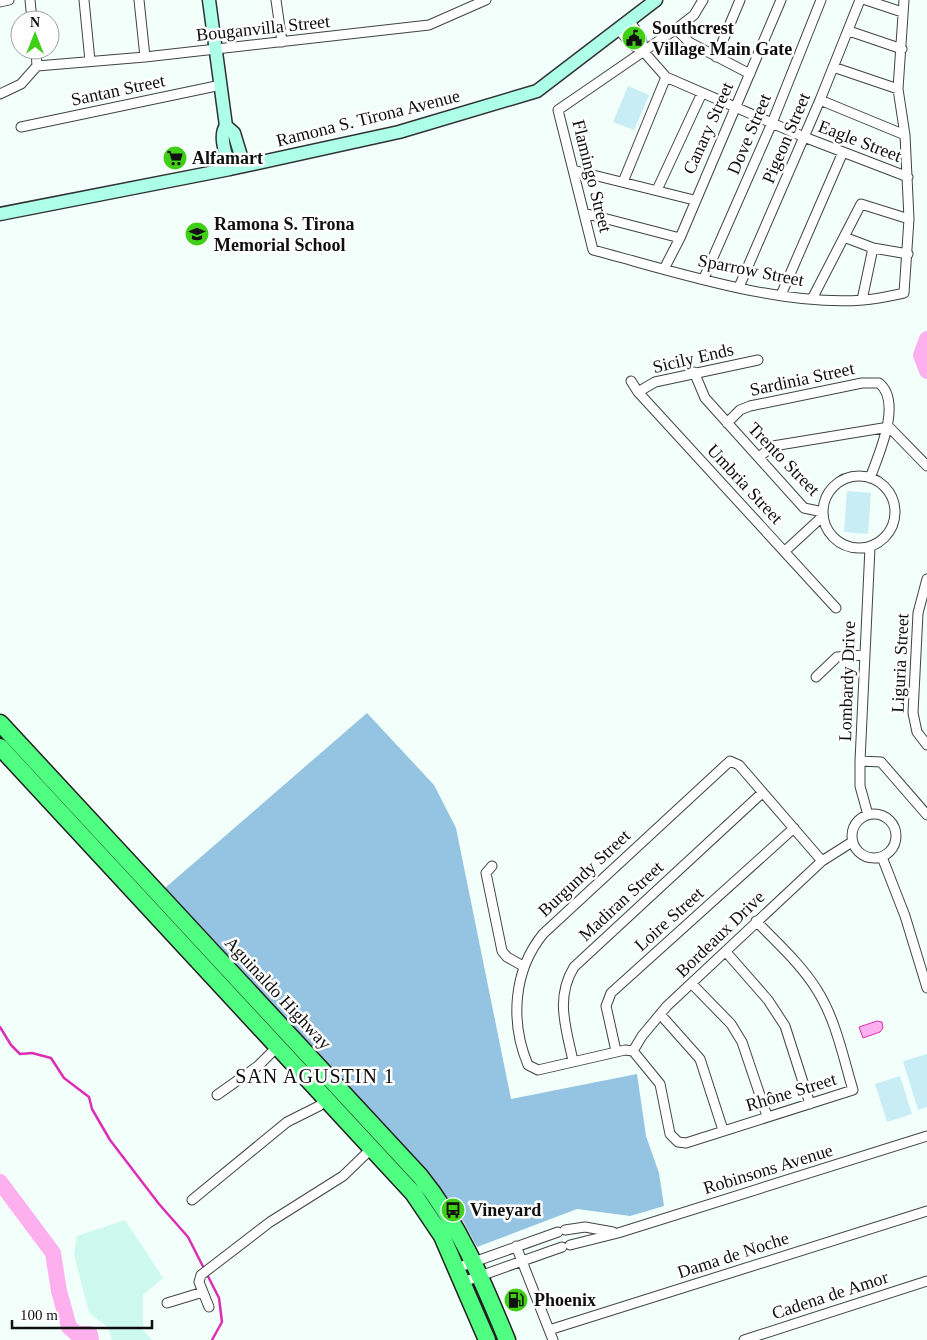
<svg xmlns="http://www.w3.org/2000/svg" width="927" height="1340" font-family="'Times New Roman',serif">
<rect width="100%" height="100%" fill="#f2fffa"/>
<!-- farmland -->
<path fill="#cef9ee" d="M 125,1220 L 163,1278 L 143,1295 L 143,1330 L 152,1340 L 112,1340 L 108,1327 L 89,1313 L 74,1254 L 77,1236 Z"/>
<!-- forest -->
<path fill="#94c4e1" d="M 367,713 L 434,785 L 456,828 L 511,1099 L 637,1074 L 646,1136 L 659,1173 L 664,1206 L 630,1216 L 577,1209 L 477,1247 L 456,1208 L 432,1178 L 165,888 Z"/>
<!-- pitch -->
<path fill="#c9edf5" d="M 628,86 L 649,95 L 634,130 L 613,122 Z
M 847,491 L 871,493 L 868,534 L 844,532 Z
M 927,1054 L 927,1107 L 918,1110 L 903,1061 Z
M 900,1076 L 912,1114 L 887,1122 L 875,1084 Z"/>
<!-- water -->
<path fill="#fdb0ed" stroke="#dc2fb5" d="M 877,1021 L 882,1022 L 883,1028 L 880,1032 L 863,1038 L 859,1027 Z"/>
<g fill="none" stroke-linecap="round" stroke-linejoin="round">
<!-- stream -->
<path stroke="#dc2fb5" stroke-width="2.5" d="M 0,1027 L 11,1045 L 20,1054 L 32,1053 L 51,1058 L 64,1078 L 89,1097 L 92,1109 L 110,1140 L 159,1204 L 188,1237 L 219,1298 L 222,1322 L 212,1340"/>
<!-- river -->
<path stroke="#fdb0ed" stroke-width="16" d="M 927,339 L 921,355 L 927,371
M 0,1182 L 53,1253 L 59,1291 L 69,1327 L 77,1334 L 90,1334 L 91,1340"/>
<defs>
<path id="street" d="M 30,0 L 32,20
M 84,0 L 90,61
M 139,0 L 145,57
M 276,0 L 282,42
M 703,0 L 694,15 L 676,29 L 558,110 L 593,250 C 673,271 781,307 863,300 C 877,299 890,296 904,293 L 909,219 L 905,135 L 898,89 L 904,0
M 866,0 L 902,12
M 0,2 L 9,0
M 630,22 L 641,37 L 644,52
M 676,29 L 689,42 L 750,74
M 619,30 L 631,44 L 644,52 L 666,77 L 804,137 L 908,177
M 849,31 L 902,49
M 36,50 L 37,66
M 716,57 L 740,0
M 37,66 L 145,57 L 429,25 L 486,0
M 833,67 L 898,89
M 0,94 L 21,84 L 37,66
M 820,100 L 905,135
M 21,127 L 221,85
M 573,170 L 694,200
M 623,182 L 666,77
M 657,190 L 702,93
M 584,213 L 680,238
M 844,237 L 873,248 L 908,254
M 664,269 L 680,238 L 781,0
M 704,278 L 772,123 L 821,0
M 739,287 L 820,100 L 860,0
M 781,295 L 843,152
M 812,299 L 861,204 L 909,219
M 862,300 L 873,248
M 694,372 L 705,398 L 804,508 L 823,512
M 631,381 L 638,392 L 836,608
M 638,392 L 655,382 L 758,360
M 727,423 L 740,410 L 750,406 L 862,383 L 879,383 C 903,402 878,456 870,478
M 889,427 L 927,466
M 759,457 L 773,446 L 889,427
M823 512a36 36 0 1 1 72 0a36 36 0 1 1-72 0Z
M 785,551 L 823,516
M 927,579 L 918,613 L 913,713 L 917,732 L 927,745
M 816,677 L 837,657 L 864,655
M 860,761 L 881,762 L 927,815
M852 836a22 22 0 1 1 44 0a22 22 0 1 1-44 0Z
M 868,815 L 860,786 L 860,761 L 870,547
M 882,857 L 905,916 L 927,988
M 492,866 L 486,873 L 502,951 L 507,957 L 523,966
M 726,952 L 768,1000 L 785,1026 L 810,1104
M 692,984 L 731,1024 L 742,1042 L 767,1116
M 660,1014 L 700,1059 L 723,1130
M 616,1051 L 606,1006 L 611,993 L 794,828
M 633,1051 L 625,1050 L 538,1070 L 528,1065 C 510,1022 513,971 543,934 L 730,761 L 739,765 L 822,861
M 633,1051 L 660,1084 L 670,1134 L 678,1142 L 686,1143 L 853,1090 C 843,1057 836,1020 817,990 C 801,964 777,943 756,921
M 633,1051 L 642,1036 L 667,1006 L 822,861 L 852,842
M 573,1061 C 566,1028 555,998 574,967 L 762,793
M 217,1095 L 258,1066 L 279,1045
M 192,1200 L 287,1122 L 319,1106 L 328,1096
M 565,1230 L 585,1227 L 613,1232
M 570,1245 L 618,1233 L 927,1136
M 516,1246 L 553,1340
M 457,1268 L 558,1232
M 463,1282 L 562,1247
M 167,1303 L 203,1292
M 209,1307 L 199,1282 L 201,1275 L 270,1222 L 343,1176 L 373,1147
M 549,1330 L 927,1211
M 744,1340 L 927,1281"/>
<path id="secondary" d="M 209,0 L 226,126 C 218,136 227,157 230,169
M 226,126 L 234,133 L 244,166
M 0,214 L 230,169 L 399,132 L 537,91 L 656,0"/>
<path id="highway" d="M 0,723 L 420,1176 C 460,1225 483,1282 507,1340
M 0,747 L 413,1193 L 442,1236 L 487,1340"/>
</defs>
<!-- street casing -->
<use href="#street" stroke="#424242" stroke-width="11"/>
<!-- secondary casing -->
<use href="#secondary" stroke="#313131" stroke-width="15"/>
<!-- highway casing -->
<use href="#highway" stroke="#202020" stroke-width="19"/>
<!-- street -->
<use href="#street" stroke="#fff" stroke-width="9"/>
<!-- secondary -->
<use href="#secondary" stroke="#adffe8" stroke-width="12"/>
<!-- highway -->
<use href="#highway" stroke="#50ff81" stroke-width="16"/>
</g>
<!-- icons -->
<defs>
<symbol id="civic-disc" viewBox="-11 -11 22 22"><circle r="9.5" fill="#40cf17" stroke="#fff"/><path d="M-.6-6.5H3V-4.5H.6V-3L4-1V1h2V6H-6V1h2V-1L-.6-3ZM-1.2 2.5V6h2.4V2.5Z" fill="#111"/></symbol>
<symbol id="supermarket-disc" viewBox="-11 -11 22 22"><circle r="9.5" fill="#40cf17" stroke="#fff"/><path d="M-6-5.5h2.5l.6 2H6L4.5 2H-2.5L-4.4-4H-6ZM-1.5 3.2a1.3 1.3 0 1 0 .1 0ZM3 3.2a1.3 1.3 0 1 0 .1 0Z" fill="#111"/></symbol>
<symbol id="school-disc" viewBox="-11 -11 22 22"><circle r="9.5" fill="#40cf17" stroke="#fff"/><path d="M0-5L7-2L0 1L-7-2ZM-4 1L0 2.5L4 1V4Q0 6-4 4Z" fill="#111"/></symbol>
<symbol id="bus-disc" viewBox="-11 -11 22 22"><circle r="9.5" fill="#40cf17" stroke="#fff"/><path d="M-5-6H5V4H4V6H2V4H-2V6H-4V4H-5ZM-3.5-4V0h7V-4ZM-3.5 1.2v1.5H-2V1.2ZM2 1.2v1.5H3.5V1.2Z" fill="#111"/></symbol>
<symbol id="fuel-disc" viewBox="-11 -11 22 22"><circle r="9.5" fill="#40cf17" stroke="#fff"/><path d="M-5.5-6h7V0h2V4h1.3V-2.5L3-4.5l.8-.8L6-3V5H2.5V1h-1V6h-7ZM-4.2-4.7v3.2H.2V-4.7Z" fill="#111"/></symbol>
</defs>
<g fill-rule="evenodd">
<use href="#civic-disc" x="620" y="24" width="28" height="28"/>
<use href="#supermarket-disc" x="161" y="144" width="28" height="28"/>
<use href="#school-disc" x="183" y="220" width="28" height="28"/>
<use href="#bus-disc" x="439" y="1196" width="28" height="28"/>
<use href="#fuel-disc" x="502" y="1286" width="28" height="28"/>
</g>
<g text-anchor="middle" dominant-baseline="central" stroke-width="5" stroke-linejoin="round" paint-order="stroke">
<!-- street labels -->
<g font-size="18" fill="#0f0f0f" stroke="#fff">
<text transform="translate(263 28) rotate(-6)">Bouganvilla Street</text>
<text transform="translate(118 90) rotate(-12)">Santan Street</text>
<text transform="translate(368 118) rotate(-14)">Ramona S. Tirona Avenue</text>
<text transform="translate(708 128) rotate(-66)">Canary Street</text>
<text transform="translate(749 134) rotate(-67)">Dove Street</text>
<text transform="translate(786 138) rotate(-67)">Pigeon Street</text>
<text transform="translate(860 141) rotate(21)">Eagle Street</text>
<text transform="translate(592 176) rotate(76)">Flamingo Street</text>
<text transform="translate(751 270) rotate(11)">Sparrow Street</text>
<text transform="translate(693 358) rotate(-13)">Sicily Ends</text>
<text transform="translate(802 379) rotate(-12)">Sardinia Street</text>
<text transform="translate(784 459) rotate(46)">Trento Street</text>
<text transform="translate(745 484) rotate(47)">Umbria Street</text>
<text transform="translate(900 663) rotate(-87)">Liguria Street</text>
<text transform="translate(847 681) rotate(-88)">Lombardy Drive</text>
<text transform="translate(584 873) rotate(-43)">Burgundy Street</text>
<text transform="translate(621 901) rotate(-43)">Madiran Street</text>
<text transform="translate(669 919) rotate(-42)">Loire Street</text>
<text transform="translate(720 934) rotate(-44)">Bordeaux Drive</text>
<text transform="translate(278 993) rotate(47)">Aguinaldo Highway</text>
<text transform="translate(791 1092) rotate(-17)">Rhône Street</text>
<text transform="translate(768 1169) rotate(-17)">Robinsons Avenue</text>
<text transform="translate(733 1255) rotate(-18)">Dama de Noche</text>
<text transform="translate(830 1295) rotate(-18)">Cadena de Amor</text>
</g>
<!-- poi labels -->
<g font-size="18" font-weight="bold" fill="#0f0f0f" stroke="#fff" text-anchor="start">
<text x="652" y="28">Southcrest<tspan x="652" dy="21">Village Main Gate</tspan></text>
<text x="192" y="158">Alfamart</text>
<text x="214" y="224">Ramona S. Tirona<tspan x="214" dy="21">Memorial School</tspan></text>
<text x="470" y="1210">Vineyard</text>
<text x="534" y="1300">Phoenix</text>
</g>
<!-- quarter labels -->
<g font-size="20" letter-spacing="1" fill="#0f0f0f" stroke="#fff">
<text x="315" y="1076">SAN AGUSTIN 1</text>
</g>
</g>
<!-- north arrow -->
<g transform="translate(35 35)"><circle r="24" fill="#ffffff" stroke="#9f9f9f"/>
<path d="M0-4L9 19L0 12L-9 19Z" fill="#40cf17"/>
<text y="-8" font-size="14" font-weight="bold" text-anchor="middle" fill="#0f0f0f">N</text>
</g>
<!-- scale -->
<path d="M12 1320v8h140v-8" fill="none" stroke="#0f0f0f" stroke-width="2.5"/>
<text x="20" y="1320" font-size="15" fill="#0f0f0f" stroke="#ffffff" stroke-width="4" paint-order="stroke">100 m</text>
</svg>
